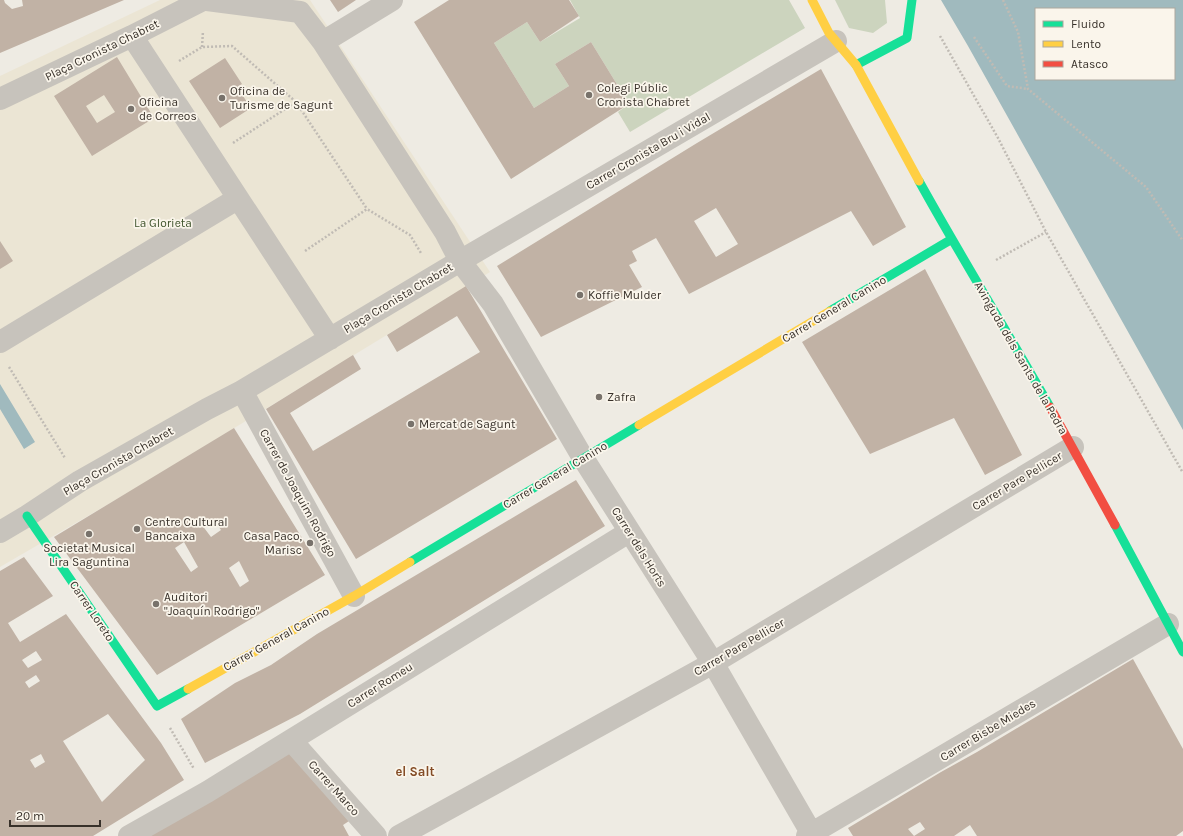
<svg xmlns="http://www.w3.org/2000/svg" width="1183" height="836" font-family="Karla,sans-serif">
<rect width="100%" height="100%" fill="#eeebe3"/>
<!-- green -->
<path fill="#ccd4be" d="M 570,0 L 789,0 L 805,28 L 630,132 L 618,112 L 629,104 L 591,42 L 555,64 L 569,86 L 534,108 L 494,43 L 527,22 L 540,42 L 580,18 Z
M 835,0 L 885,0 L 887,23 L 873,33 L 849,28 Z"/>
<!-- plaza -->
<path fill="#ebe5d4" d="M 160,0 L 310,0 L 490,272 L 136,488 L 0,567 L 0,76 Z"/>
<!-- water -->
<path fill="#a0babe" fill-rule="evenodd" d="M 941,0 L 1183,0 L 1183,430 L 968,46 ZM 1036,9 L 1174,9 L 1174,79 L 1036,79 Z
M 0,384 L 35,442 L 24,449 L 0,409 Z"/>
<!-- building -->
<path fill="#c1b2a5" fill-rule="evenodd" d="M 0,0 L 4,0 L 5,3 L 12,9 L 23,6 L 22,0 L 124,0 L 0,53 Z
M 330,0 L 356,0 L 338,12 Z
M 449,0 L 569,0 L 579,16 L 540,42 L 527,22 L 494,43 L 534,108 L 569,86 L 555,64 L 591,42 L 629,104 L 511,179 L 414,22 Z
M 117,57 L 154,118 L 92,156 L 54,96 ZM 104,95 L 115,112 L 97,123 L 86,106 Z
M 225,58 L 242,84 L 237,87 L 251,108 L 220,128 L 189,81 Z
M 821,69 L 906,227 L 873,246 L 851,211 L 689,294 L 656,238 L 632,251 L 637,261 L 629,265 L 642,287 L 541,337 L 497,266 L 697,143 ZM 716,208 L 738,244 L 716,257 L 694,221 Z
M 0,241 L 13,261 L 0,269 Z
M 925,269 L 1022,455 L 985,475 L 954,418 L 870,454 L 802,342 Z
M 466,286 L 557,439 L 356,559 L 266,409 L 353,355 L 361,369 L 290,413 L 313,451 L 480,352 L 457,316 L 397,352 L 387,335 Z
M 234,428 L 325,575 L 157,675 L 54,537 ZM 213,519 L 221,530 L 211,537 L 202,525 ZM 184,542 L 198,567 L 191,572 L 175,548 ZM 239,561 L 249,581 L 240,587 L 229,568 Z
M 576,480 L 605,526 L 300,714 L 205,763 L 181,719 L 235,683 L 271,665 L 317,634 Z
M 24,557 L 53,596 L 8,623 L 20,642 L 66,614 L 161,743 L 184,780 L 93,836 L 0,836 L 0,571 ZM 36,651 L 42,660 L 28,668 L 22,660 ZM 36,675 L 40,681 L 29,688 L 25,682 ZM 108,714 L 145,760 L 102,802 L 63,741 ZM 41,754 L 45,762 L 35,768 L 30,760 Z
M 1133,659 L 1183,749 L 1183,831 L 1176,836 L 977,836 L 970,825 L 954,836 L 914,836 L 925,829 L 920,822 L 908,829 L 914,836 L 853,836 L 848,828 L 941,772 L 977,752 Z
M 290,748 L 352,819 L 343,825 L 349,836 L 145,836 Z"/>
<g fill="none" stroke-linecap="round" stroke-linejoin="round">
<!-- path -->
<path stroke="#c0bbb4" stroke-width="2.5" stroke-dasharray="2 2" stroke-linecap="butt" d="M 1003,0 L 1018,32 L 1028,89 L 1146,187 L 1183,241
M 940,36 L 998,138 L 1046,232 L 1183,473
M 974,37 L 1007,86 L 1028,89
M 202,47 L 203,31
M 179,61 L 202,47 L 232,46 L 296,102
M 233,143 L 296,102 L 367,209
M 305,251 L 367,209 L 410,235 L 421,253
M 996,260 L 1046,232
M 9,367 L 65,458
M 170,728 L 194,769"/>
<!-- street -->
<path stroke="#c7c3bc" stroke-width="22" d="M 207,0 L 300,12 L 323,42 L 445,232 L 460,261 L 493,304 L 583,458 L 713,663 L 813,836
M 132,36 L 330,339
M 323,42 L 392,0
M 0,99 L 132,36 L 203,0
M 0,342 L 237,199
M 242,391 L 354,596
M 0,532 L 27,516 L 80,481 L 207,409 L 242,391 L 460,261 L 836,41
M 291,740 L 376,836
M 129,836 L 207,792 L 629,532
M 399,836 L 713,663 L 1073,447
M 807,836 L 1168,624"/>
<!-- fast -->
<path stroke="#16e098" stroke-width="9" d="M 856,65 L 907,38 L 912,0
M 919,181 C 961,257 1007,331 1050,407
M 830,311 L 952,239
M 27,516 L 157,706 L 188,689
M 1115,525 L 1183,652
M 410,562 L 639,425"/>
<!-- slow -->
<path stroke="#ffcf43" stroke-width="9" d="M 812,0 L 829,33 L 856,65 L 919,181
M 639,425 L 830,311
M 188,689 L 354,596 L 410,562"/>
<!-- jam -->
<path stroke="#f24e42" stroke-width="9" d="M 1050,407 L 1115,525"/>
</g>
<!-- markers -->
<g fill="#78726b" stroke="#faf5eb" stroke-width="1.5">
<circle cx="589" cy="95" r="4"/>
<circle cx="222" cy="98" r="4"/>
<circle cx="131" cy="109" r="4"/>
<circle cx="580" cy="295" r="4"/>
<circle cx="599" cy="397" r="4"/>
<circle cx="411" cy="424" r="4"/>
<circle cx="137" cy="529" r="4"/>
<circle cx="89" cy="534" r="4"/>
<circle cx="310" cy="543" r="4"/>
<circle cx="156" cy="604" r="4"/>
</g>
<g text-anchor="middle" dominant-baseline="central" stroke-width="3.5" stroke-linejoin="round" paint-order="stroke">
<!-- street labels -->
<g font-size="12" fill="#38312a" stroke="#faf5eb">
<text transform="translate(102 50) rotate(-26)">Plaça Cronista Chabret</text>
<text transform="translate(648 151) rotate(-30)">Carrer Cronista Bru i Vidal</text>
<text transform="translate(398 298) rotate(-31)">Plaça Cronista Chabret</text>
<text transform="translate(834 309) rotate(-31)">Carrer General Canino</text>
<text transform="translate(1021 358) rotate(60)">Avinguda dels Sants de la Pedra</text>
<text transform="translate(118 461) rotate(-30)">Plaça Cronista Chabret</text>
<text transform="translate(555 475) rotate(-31)">Carrer General Canino</text>
<text transform="translate(1017 481) rotate(-31)">Carrer Pare Pellicer</text>
<text transform="translate(298 493) rotate(61)">Carrer de Joaquim Rodrigo</text>
<text transform="translate(639 547) rotate(58)">Carrer dels Horts</text>
<text transform="translate(92 611) rotate(56)">Carrer Loreto</text>
<text transform="translate(276 639) rotate(-29)">Carrer General Canino</text>
<text transform="translate(739 647) rotate(-30)">Carrer Pare Pellicer</text>
<text transform="translate(380 685) rotate(-32)">Carrer Romeu</text>
<text transform="translate(988 730) rotate(-31)">Carrer Bisbe Miedes</text>
<text transform="translate(334 788) rotate(48)">Carrer Marco</text>
</g>
<!-- poi labels -->
<g font-size="12" fill="#38312a" stroke="#faf5eb" text-anchor="start">
<text x="597" y="88">Colegi Públic<tspan x="597" dy="14">Cronista Chabret</tspan></text>
<text x="230" y="91">Oficina de<tspan x="230" dy="14">Turisme de Sagunt</tspan></text>
<text x="139" y="102">Oficina<tspan x="139" dy="14">de Correos</tspan></text>
<text x="588" y="295">Koffie Mulder</text>
<text x="607" y="397">Zafra</text>
<text x="419" y="424">Mercat de Sagunt</text>
<text x="145" y="522">Centre Cultural<tspan x="145" dy="14">Bancaixa</tspan></text>
<text x="302" y="536" text-anchor="end">Casa Paco,<tspan x="302" dy="14">Marisc</tspan></text>
<text x="89" y="548" text-anchor="middle">Societat Musical<tspan x="89" dy="14">Lira Saguntina</tspan></text>
<text x="164" y="597">Auditori<tspan x="164" dy="14">"Joaquín Rodrigo"</tspan></text>
</g>
<!-- park labels -->
<g font-size="12" fill="#41552e" stroke="#faf5eb">
<text x="163" y="223">La Glorieta</text>
</g>
<!-- neighbourhood labels -->
<g font-size="13" font-weight="bold" fill="#844c26" stroke="#faf5eb">
<text x="415" y="771">el Salt</text>
</g>
</g>
<!-- legend -->
<rect x="1035" y="8" width="140" height="72" fill="#faf5eb" stroke="#aca79e"/>
<rect x="1043" y="21" width="20" height="6" fill="#16e098" stroke="#aca79e"/>
<text x="1071" y="28" font-size="12" fill="#38312a">Fluido</text>
<rect x="1043" y="41" width="20" height="6" fill="#ffcf43" stroke="#aca79e"/>
<text x="1071" y="48" font-size="12" fill="#38312a">Lento</text>
<rect x="1043" y="61" width="20" height="6" fill="#f24e42" stroke="#aca79e"/>
<text x="1071" y="68" font-size="12" fill="#38312a">Atasco</text>
<!-- scale -->
<path d="M10 820v6h90v-6" fill="none" stroke="#38312a" stroke-width="2"/>
<text x="16" y="820" font-size="12" fill="#38312a" stroke="#faf5eb" stroke-width="3" paint-order="stroke">20 m</text>
</svg>
